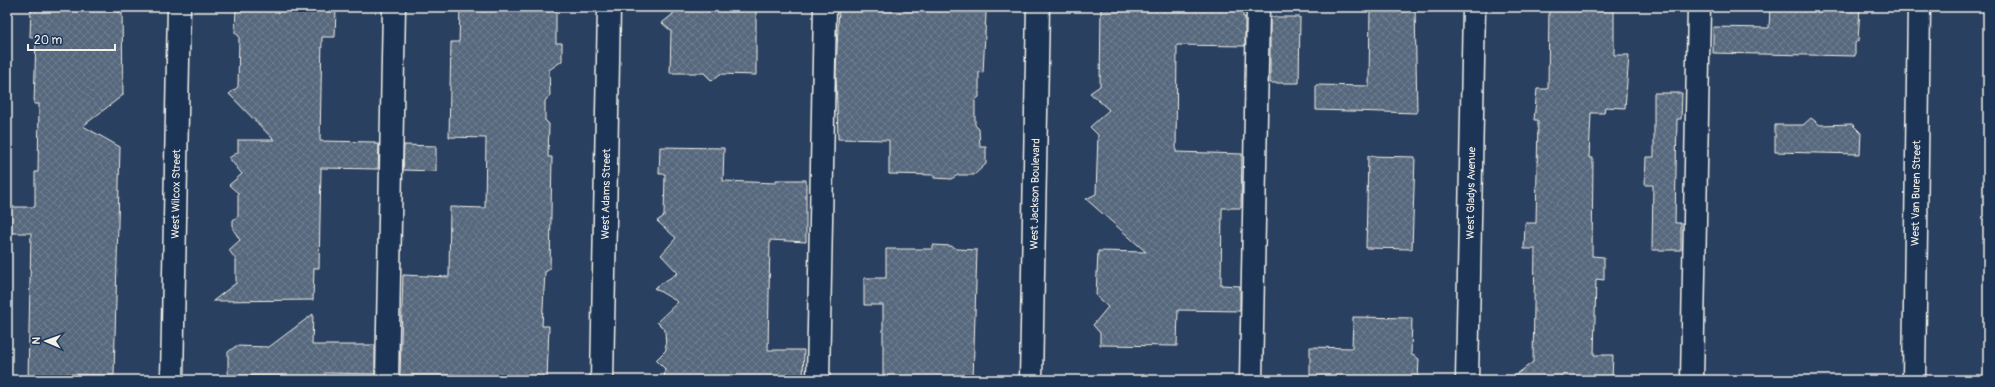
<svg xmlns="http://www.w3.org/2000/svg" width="1995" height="387" font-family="Pangolin,sans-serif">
<defs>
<pattern id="building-cross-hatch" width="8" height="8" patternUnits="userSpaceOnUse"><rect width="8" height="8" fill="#56677d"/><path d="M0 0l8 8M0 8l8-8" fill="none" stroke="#6f7d8f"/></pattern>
</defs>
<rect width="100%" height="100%" fill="#2a4060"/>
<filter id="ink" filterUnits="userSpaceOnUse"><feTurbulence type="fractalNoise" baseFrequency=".025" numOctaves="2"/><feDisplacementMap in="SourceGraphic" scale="8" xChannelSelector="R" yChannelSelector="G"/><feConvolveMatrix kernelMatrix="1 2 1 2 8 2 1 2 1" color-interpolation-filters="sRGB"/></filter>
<g filter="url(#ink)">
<!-- building -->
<path fill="url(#building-cross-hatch)" stroke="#f4f1e8" d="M 31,7 L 91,7 L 94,10 L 117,10 L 117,12 L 122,12 L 123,95 L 83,126 L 120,147 L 114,375 L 65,374 L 72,380 L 28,380 L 31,233 L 7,233 L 7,207 L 35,207 L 35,172 L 38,172 L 39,104 L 34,104 L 36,37 L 30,37 Z
M 236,7 L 336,9 L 335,37 L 322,37 L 320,141 L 375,142 L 374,144 L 379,144 L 378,169 L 321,168 L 319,268 L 314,268 L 313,300 L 213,301 L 236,283 L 236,260 L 229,250 L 240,240 L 233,229 L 233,220 L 238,216 L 238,193 L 229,185 L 242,174 L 229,158 L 238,152 L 238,140 L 274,140 L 229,94 L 238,87 L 239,36 L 235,33 Z
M 460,7 L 556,7 L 556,43 L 562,43 L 562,61 L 549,70 L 550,95 L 545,101 L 545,120 L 549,124 L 548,157 L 552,157 L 550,269 L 545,272 L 542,326 L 549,326 L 547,379 L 457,378 L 457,375 L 400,375 L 403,275 L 449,277 L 450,207 L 485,208 L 486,138 L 449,137 L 451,42 L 459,42 Z
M 673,7 L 756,7 L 756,75 L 720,74 L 712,81 L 704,73 L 670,73 L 671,31 L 662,23 L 673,14 Z
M 839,7 L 985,7 L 986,14 L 983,73 L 979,72 L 979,97 L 975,100 L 975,125 L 979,129 L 980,147 L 986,147 L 986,164 L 974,175 L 958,175 L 951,179 L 934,178 L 934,175 L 889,174 L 889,140 L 838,139 L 836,72 Z
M 1101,7 L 1243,7 L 1243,17 L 1245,17 L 1245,46 L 1177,45 L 1176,152 L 1242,154 L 1241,208 L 1222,208 L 1221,285 L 1240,286 L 1240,311 L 1178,310 L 1177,346 L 1100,345 L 1100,333 L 1093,325 L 1108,307 L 1096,296 L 1098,251 L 1146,252 L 1086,199 L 1096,194 L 1098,135 L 1090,127 L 1109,110 L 1090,93 L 1100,86 Z
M 1370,7 L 1415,7 L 1417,113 L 1316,110 L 1316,85 L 1369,86 Z
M 1549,7 L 1614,7 L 1614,55 L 1629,55 L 1625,108 L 1605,107 L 1604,113 L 1591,113 L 1589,158 L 1593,158 L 1592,256 L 1604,257 L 1604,280 L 1596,279 L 1594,355 L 1613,355 L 1612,379 L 1588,378 L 1586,380 L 1552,380 L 1513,377 L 1533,362 L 1535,249 L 1524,249 L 1525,223 L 1536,223 L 1538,120 L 1534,120 L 1537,89 L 1548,89 Z
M 1770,7 L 1860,7 L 1858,41 L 1855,43 L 1855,56 L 1713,53 L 1713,27 L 1769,28 Z
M 1270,17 L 1300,17 L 1299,83 L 1270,83 Z
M 1654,93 L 1682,93 L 1681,119 L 1677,119 L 1675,223 L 1681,223 L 1681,250 L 1652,250 L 1653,185 L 1645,185 L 1646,157 L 1654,157 Z
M 1811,118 L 1820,125 L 1852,124 L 1861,133 L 1860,154 L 1775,152 L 1775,125 L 1803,125 Z
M 404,145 L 436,146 L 436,171 L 403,170 Z
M 660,147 L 724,148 L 723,181 L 776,183 L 776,180 L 806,180 L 806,242 L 770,240 L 768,350 L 804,350 L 803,379 L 747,377 L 747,380 L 664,380 L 665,369 L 656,360 L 666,350 L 665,330 L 657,322 L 678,302 L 654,288 L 678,273 L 661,255 L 676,238 L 657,221 L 664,216 L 665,174 L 659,174 Z
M 1368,156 L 1415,157 L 1412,249 L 1366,248 Z
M 933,245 L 951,246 L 957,249 L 977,250 L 973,380 L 883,380 L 883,305 L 864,305 L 864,278 L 886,278 L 886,249 L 933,249 Z
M 313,314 L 312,345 L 375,345 L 375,374 L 325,373 L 325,377 L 228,375 L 228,352 L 236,346 L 269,347 Z
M 1353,317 L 1412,318 L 1411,354 L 1419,359 L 1418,380 L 1310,379 L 1310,347 L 1352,348 Z"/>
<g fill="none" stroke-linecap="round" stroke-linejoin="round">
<defs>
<path id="minor" d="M 172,380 L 179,7
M 387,380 L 394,7
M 602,380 L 609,7
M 818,380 L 825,7
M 1031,380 L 1038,7
M 1251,380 L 1258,7
M 1467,380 L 1474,7
M 1692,380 L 1699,7
M 1914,380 L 1919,7"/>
</defs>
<!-- minor casing -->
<use href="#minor" stroke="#f4f1e8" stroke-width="25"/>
<!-- minor -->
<use href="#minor" stroke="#1d3557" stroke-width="22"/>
</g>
</g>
<g text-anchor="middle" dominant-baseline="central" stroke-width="3.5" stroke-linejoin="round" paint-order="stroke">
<!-- street labels -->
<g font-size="11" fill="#f4f1e8" stroke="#1d3557">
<text transform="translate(1471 193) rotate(-89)">West Gladys Avenue</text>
<text transform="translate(1916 193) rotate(-89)">West Van Buren Street</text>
<text transform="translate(176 194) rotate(-89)">West Wilcox Street</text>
<text transform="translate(606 194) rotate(-89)">West Adams Street</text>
<text transform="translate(1035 194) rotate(-89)">West Jackson Boulevard</text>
</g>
</g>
<!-- margin -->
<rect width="1995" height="387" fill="none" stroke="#1d3557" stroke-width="24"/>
<rect x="12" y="12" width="1971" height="363" fill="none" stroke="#f4f1e8" stroke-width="1.5" filter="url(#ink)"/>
<!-- north arrow -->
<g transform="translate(46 341) rotate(272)" stroke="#1d3557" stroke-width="3" paint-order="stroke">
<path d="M0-3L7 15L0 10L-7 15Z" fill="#f4f1e8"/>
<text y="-6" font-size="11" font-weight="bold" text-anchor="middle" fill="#f4f1e8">N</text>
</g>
<!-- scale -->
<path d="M28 44v6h87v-6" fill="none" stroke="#f4f1e8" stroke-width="2"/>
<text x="34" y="44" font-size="12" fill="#f4f1e8" stroke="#1d3557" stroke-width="3" paint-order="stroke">20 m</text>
</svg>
